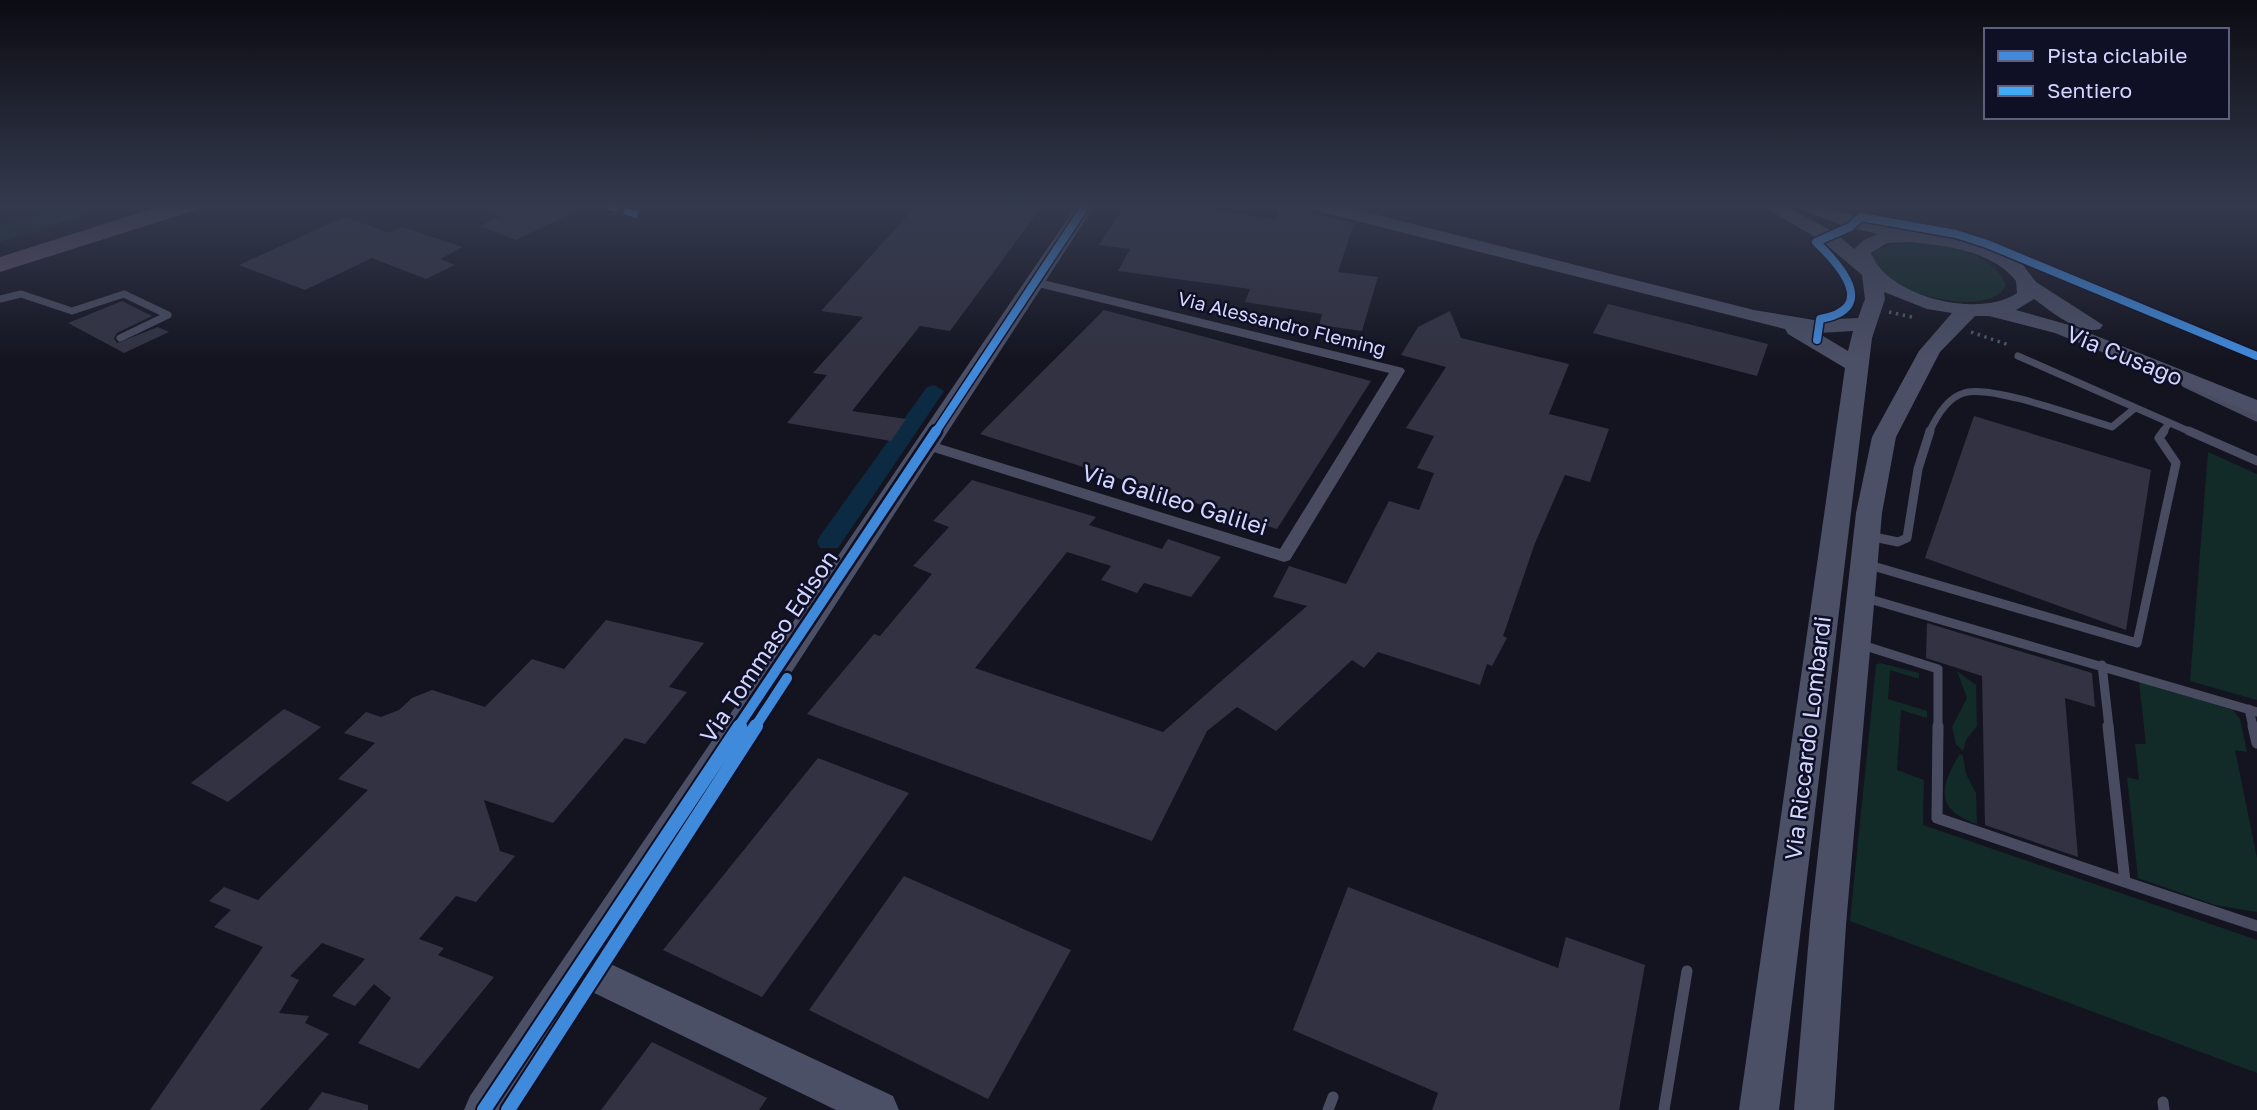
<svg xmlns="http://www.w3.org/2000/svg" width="2257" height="1110" font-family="'Golos Text',sans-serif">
<rect width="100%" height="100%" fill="#141420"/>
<!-- green -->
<path fill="#122b28" d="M 73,205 L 118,205 L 0,242 L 0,227 Z
M 1900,242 C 1934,242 1991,248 2006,285 C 1992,317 1911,296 1889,280 C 1882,275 1876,266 1871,259 L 1874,251 Z
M 2208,452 L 2257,474 L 2257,700 L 2190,681 Z
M 1880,663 L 1919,673 L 1919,679 L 1890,670 L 1888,699 L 1927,711 L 1927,718 L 1901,710 L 1897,770 L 1924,780 L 1923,825 L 2257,940 L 2257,1073 L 1850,921 L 1876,665 Z
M 1957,671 L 1976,685 L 1977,726 L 1966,740 L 1963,751 L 1956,744 L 1952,727 L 1967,698 Z
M 2139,681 L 2233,710 L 2240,719 L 2247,752 L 2235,750 L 2257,858 L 2257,912 L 2215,905 L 2138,878 L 2127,777 L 2139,780 L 2135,744 L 2146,744 Z
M 1960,754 L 1963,756 L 1966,774 L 1976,793 L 1977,824 C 1935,810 1939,787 1960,754 Z"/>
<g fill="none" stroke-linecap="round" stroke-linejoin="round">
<!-- canal -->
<path fill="#0d2a43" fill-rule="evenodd" d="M 934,385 L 944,391 L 838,548 L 820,548 L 817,542 L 820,536 L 927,387 Z"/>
</g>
<!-- building -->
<path fill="#323242" d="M 478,205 L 589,205 L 516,240 L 480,226 L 501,216 L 478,208 Z
M 917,205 L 1043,205 L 950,331 L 920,326 L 852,411 L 906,419 L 891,441 L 787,423 L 827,375 L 813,373 L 863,317 L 821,311 Z
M 1125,205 L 1170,205 L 1277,219 L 1278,205 L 1304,205 L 1308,212 L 1354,223 L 1338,272 L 1378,277 L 1362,331 L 1319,325 L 1322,314 L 1245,302 L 1250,289 L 1118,271 L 1130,249 L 1099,245 Z
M 344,217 L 390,233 L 402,227 L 463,247 L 440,259 L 455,265 L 426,279 L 372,258 L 305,290 L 239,265 Z
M 122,301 L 152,316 L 117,333 L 114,338 L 117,343 L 158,327 L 169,332 L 124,353 L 68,323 Z
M 1608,304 L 1768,344 L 1757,376 L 1593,333 Z
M 1104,310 L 1371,381 L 1277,529 L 980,434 Z
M 1450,311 L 1461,338 L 1569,364 L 1549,414 L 1609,429 L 1590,482 L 1565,475 L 1535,543 L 1503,636 L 1507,638 L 1492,666 L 1487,664 L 1480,685 L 1378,652 L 1364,668 L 1352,660 L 1276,731 L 1237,707 L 1207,731 L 1152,841 L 807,714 L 874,634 L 880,636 L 932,574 L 913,566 L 949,527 L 933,521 L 972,480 L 1096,517 L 1089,525 L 1162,549 L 1168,539 L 1221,557 L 1191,597 L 1144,583 L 1137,593 L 1101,580 L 1111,566 L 1067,552 L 975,668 L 1163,732 L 1307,606 L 1273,597 L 1289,566 L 1346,584 L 1389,501 L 1419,510 L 1434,473 L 1417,468 L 1434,436 L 1406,428 L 1446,367 L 1401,355 L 1418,327 Z
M 1974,416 L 2151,470 L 2126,630 L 1925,558 Z
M 606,620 L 704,643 L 669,687 L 687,692 L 645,744 L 625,738 L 553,823 L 484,800 L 500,851 L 515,856 L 476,902 L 456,896 L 419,939 L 444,948 L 438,955 L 494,977 L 419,1069 L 358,1043 L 391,998 L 374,984 L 355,1006 L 332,996 L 365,959 L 322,943 L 290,976 L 299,980 L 279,1013 L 309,1016 L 305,1023 L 329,1034 L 260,1110 L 150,1110 L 263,947 L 214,927 L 231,910 L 209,901 L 224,887 L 258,900 L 368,790 L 338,779 L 375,743 L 344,733 L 366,712 L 381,717 L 399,710 L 412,698 L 432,690 L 485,707 L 532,659 L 564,669 Z
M 1927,623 L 2092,673 L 2095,707 L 2065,698 L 2078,857 L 1985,825 L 1982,676 L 1926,658 Z
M 284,709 L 321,727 L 228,802 L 191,783 Z
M 818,758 L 909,793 L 762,997 L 663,950 Z
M 904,876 L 1071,950 L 988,1099 L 809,1010 Z
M 1348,887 L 1558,968 L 1566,937 L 1645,965 L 1619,1110 L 1432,1110 L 1438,1093 L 1293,1030 Z
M 652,1042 L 767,1098 L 759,1110 L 601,1110 Z
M 322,1092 L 368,1105 L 368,1110 L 308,1110 Z"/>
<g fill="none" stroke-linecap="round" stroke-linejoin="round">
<!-- path -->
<path stroke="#495b63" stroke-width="3.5" stroke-dasharray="2.5 4.5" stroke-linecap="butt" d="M 1889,312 L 1912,317
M 1971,332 L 2009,345"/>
<!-- lane-far2 -->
<path stroke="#494c61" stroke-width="7" d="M 0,299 L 21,294 L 72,311 L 124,294 L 168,315 L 120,338
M 2018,356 L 2193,433
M 2185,384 L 2257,418
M 1929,433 C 1936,417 1947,398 1964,393 C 1990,384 2082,418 2112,427 L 2135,408
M 2162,433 L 2169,423"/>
<!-- lane-far1 -->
<path stroke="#494c61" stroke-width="9" d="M 2189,431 L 2257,461
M 1869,536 L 1898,542 L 1907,538 L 1918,469 L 1930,431
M 1866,564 L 2137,643 L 2176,463 L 2159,438 L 2164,431
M 1866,598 L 2257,712
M 1859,644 L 1938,669 L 1938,727
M 2102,665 L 2109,727
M 2249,709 L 2253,727"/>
<!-- lane -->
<path stroke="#494c61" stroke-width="11" d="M 1938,726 L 1937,818 L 2125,882
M 2108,726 L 2125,882 L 2257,926
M 2253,726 L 2257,743
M 2163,1102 L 2164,1110
M 1328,1110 L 1333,1097
M 1664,1110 L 1687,971"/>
<!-- street -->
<path fill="#494c61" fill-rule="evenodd" d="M 1035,278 L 1403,368 L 1405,371 L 1290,560 L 1284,562 L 921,448 L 919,445 L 921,442 L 933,442 L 1280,549 L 1389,373 L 1030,285 L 1030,279 Z"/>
<!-- secondary -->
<path fill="#4b5067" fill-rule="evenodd" d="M 1077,205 L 1095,205 L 604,961 L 893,1096 L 899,1110 L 836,1110 L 586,989 L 507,1110 L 464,1110 L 470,1096 Z
M 1306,205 L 1338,205 L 1754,310 L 1814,320 L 1858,318 L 1865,299 L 1862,275 L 1822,241 L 1760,205 L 1783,205 L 1836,233 L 1854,249 L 1864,240 L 1878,234 L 1847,227 L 1788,205 L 1816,205 L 1905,230 L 1940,234 L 1988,246 L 2023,265 L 2036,282 L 2103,325 L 2100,329 C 2078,335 2051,311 2034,299 L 2016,310 L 2069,325 L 2257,400 L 2257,415 L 2055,333 L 1989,316 L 1975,316 L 1940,352 L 1896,437 L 1882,513 L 1846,925 L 1834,1110 L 1794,1110 L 1810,925 L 1856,513 L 1872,437 L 1919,351 L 1952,313 L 1927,309 L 1884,292 L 1885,299 L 1872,338 L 1779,1110 L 1739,1110 L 1845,368 L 1788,334 L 1785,329 L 1349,219 L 1309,209 ZM 1908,242 C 1944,245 1993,251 2016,281 L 2017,293 C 1979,319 1887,297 1871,253 L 1887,243 ZM 1853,331 L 1848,351 L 1818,333 Z"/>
<!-- highway -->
<path fill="#5f4f67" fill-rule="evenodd" d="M 164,205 L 199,205 L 196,210 L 0,272 L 0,257 Z"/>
<!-- quiet -->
<path stroke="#3fa9f5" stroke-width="7" stroke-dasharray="14 7" stroke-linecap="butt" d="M 604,205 L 640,215"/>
<defs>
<path id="cycleway-far2" d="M 1817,340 L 1820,319 C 1878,309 1842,267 1816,242 L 1850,227 L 1861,217 L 1956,234 L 1987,244 L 2257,356
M 935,433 L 1086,205"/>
<path id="cycleway-far1" d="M 738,727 L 936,431
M 755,727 L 787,678"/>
<path id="cycleway" d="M 484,1110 L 740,726
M 508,1110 L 756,726"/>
</defs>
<!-- cycleway-far2 casing -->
<use href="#cycleway-far2" stroke="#0f0f25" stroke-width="11"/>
<!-- cycleway-far1 casing -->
<use href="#cycleway-far1" stroke="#0f0f25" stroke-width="15"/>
<!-- cycleway casing -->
<use href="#cycleway" stroke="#0f0f25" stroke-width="18"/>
<!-- cycleway-far2 -->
<use href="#cycleway-far2" stroke="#408adc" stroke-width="8"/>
<!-- cycleway-far1 -->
<use href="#cycleway-far1" stroke="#408adc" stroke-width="10"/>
<!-- cycleway -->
<use href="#cycleway" stroke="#408adc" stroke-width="14"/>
</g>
<!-- sky -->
<linearGradient id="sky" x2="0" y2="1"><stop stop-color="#0b0b12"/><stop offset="0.57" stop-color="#343a4e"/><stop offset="1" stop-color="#343a4e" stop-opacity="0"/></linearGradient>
<rect width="2257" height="361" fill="url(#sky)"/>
<g text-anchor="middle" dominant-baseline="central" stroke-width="5" stroke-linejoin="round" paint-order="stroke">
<!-- far-street labels -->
<g font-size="19" fill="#d3d6ff" stroke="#0f0f25">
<text transform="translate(1282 323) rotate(14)">Via Alessandro Fleming</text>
</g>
<!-- street labels -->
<g font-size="23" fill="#d3d6ff" stroke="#0f0f25">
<text transform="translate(2125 355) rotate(22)">Via Cusago</text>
<text transform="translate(1175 499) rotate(17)">Via Galileo Galilei</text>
<text transform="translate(768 646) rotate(-56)">Via Tommaso Edison</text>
<text transform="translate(1807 738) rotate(-83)">Via Riccardo Lombardi</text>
</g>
</g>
<!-- legend -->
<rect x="1984" y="28" width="245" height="91" fill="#0f0f25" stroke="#5d5f7c" stroke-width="2"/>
<rect x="1998" y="51" width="35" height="10" fill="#408adc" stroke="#5d5f7c" stroke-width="2"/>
<text x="2047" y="63" font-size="21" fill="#d3d6ff">Pista ciclabile</text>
<rect x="1998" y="86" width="35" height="10" fill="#3fa9f5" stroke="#5d5f7c" stroke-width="2"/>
<text x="2047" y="98" font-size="21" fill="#d3d6ff">Sentiero</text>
</svg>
